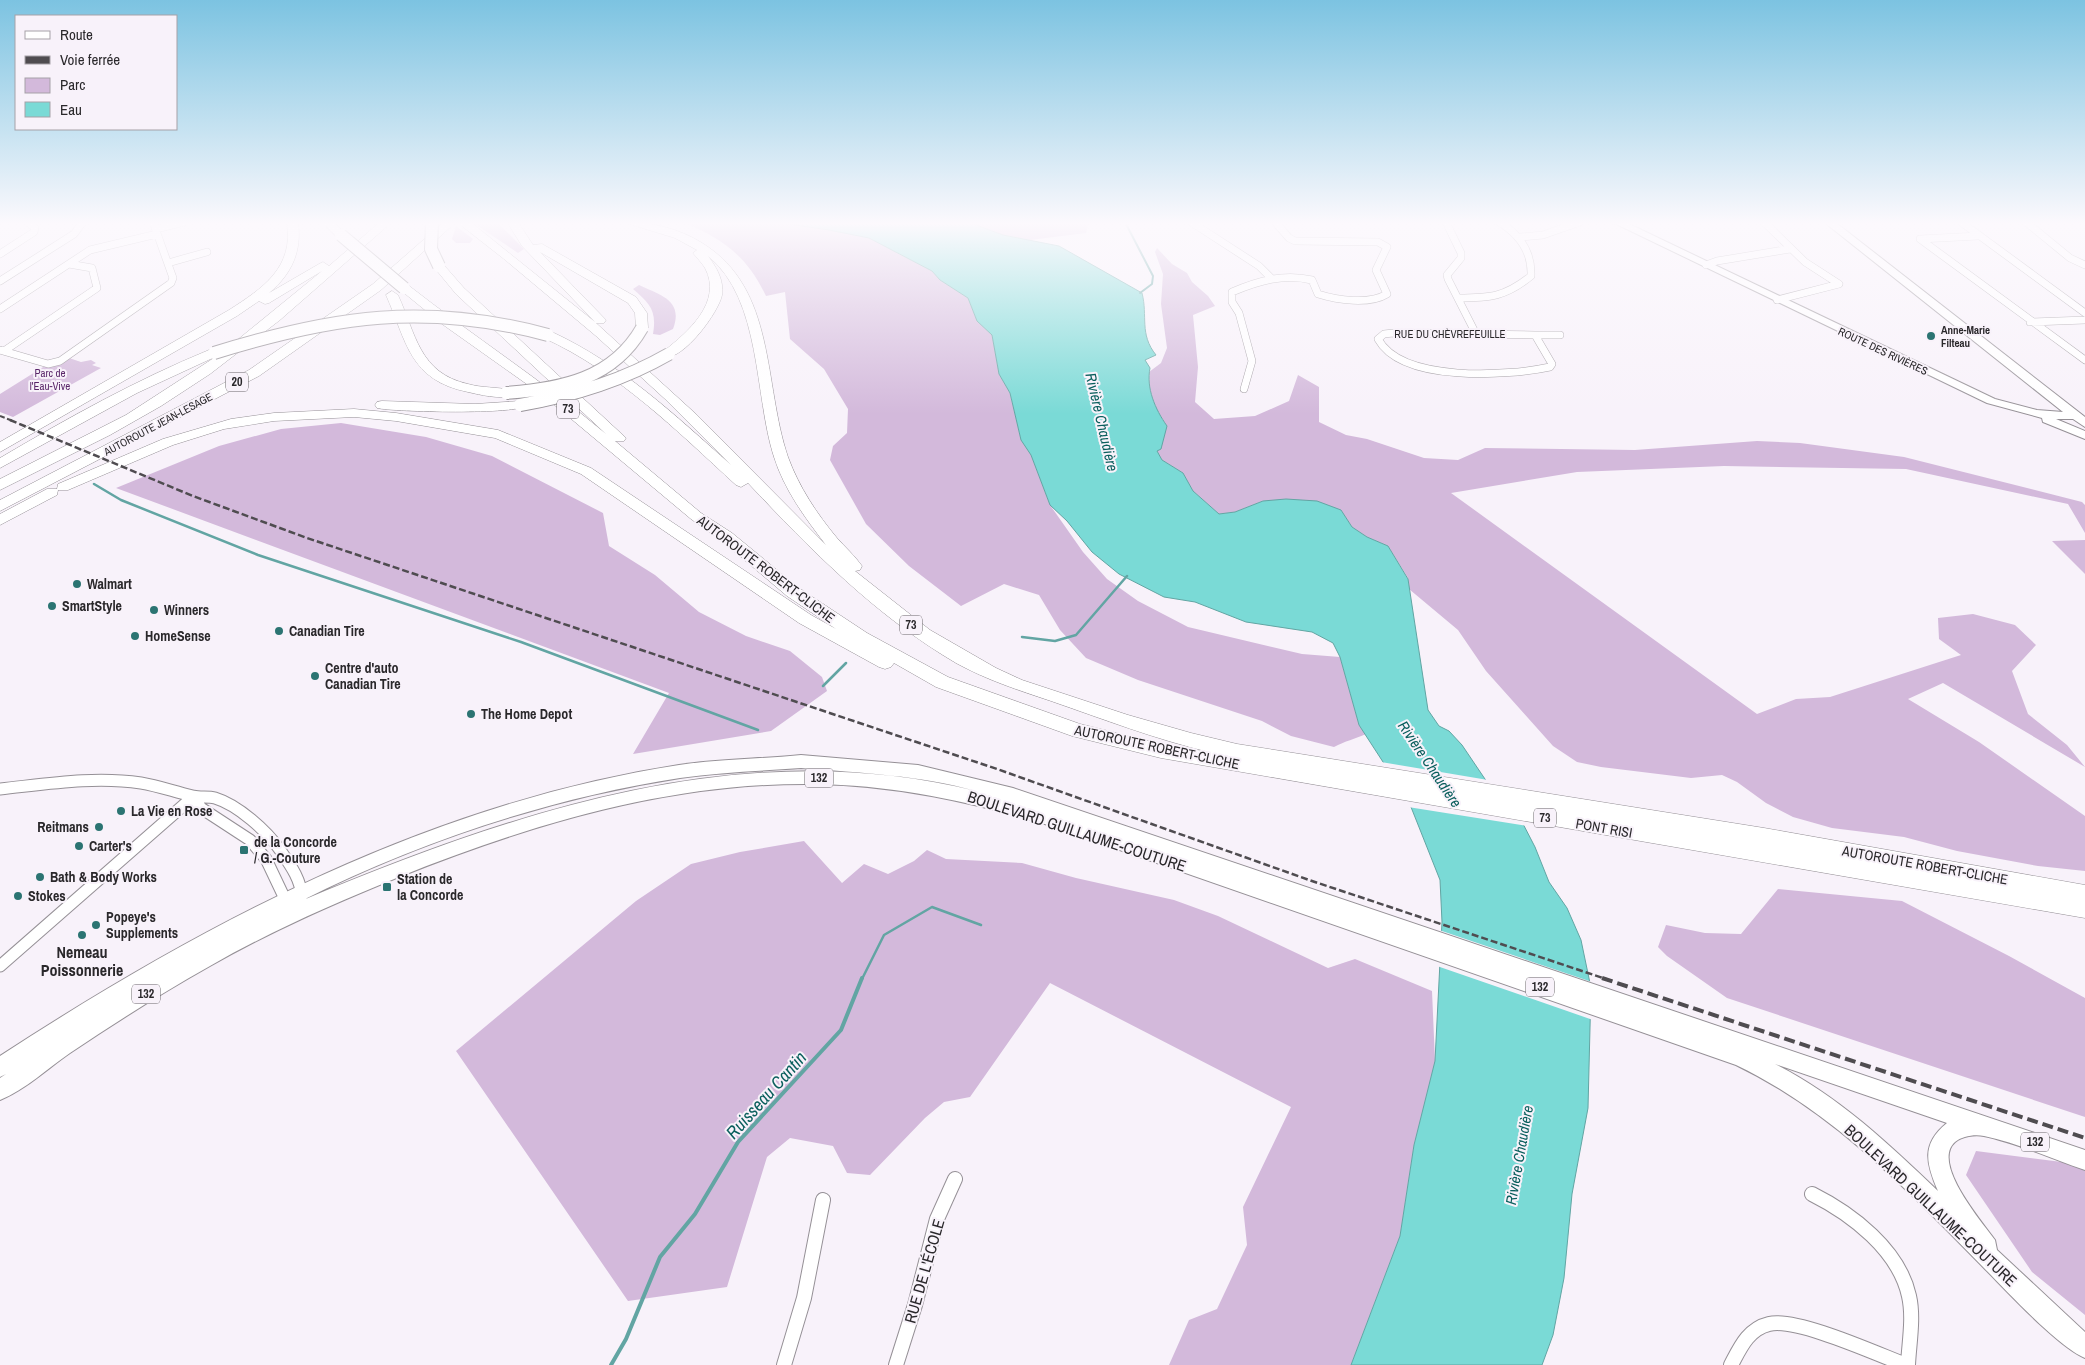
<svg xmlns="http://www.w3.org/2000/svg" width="2085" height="1365" font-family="'Archivo Narrow',sans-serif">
<rect width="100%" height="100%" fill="#f8f2fa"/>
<!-- green -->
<path fill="#d3b9db" d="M 498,222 L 498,223 L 524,249 L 518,253 L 472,222 Z
M 683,222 L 775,222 L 829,230 L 869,238 L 932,271 L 940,280 L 968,298 L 977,321 L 992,335 L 999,374 L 1010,393 L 1021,440 L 1031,455 L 1050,505 L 1083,552 L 1107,579 L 1138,601 L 1188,627 L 1302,654 L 1340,657 L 1359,725 L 1366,734 C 1355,739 1345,741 1334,747 L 1291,736 L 1262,721 L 1138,680 L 1086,658 L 1060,630 L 1039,595 L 1004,584 L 961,606 L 909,566 L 866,524 L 830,460 L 833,446 L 847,433 L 848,409 L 824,369 L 790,339 L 785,292 L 766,296 C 747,256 723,239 683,222 Z
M 968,222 L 1084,222 L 1088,225 L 1086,233 L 1030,240 L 1003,235 Z
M 456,226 L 473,239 L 470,243 L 456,243 L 452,239 Z
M 1157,248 L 1172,264 L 1187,273 L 1192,282 L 1208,296 L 1215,306 L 1193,315 L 1198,367 L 1195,402 L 1214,419 L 1255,416 L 1289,401 L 1298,375 L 1319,387 L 1319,422 L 1346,435 L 1367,439 L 1424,458 L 1458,460 L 1485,448 L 1635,450 L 1757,441 L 1800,443 L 1904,457 L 2082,502 L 2085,505 L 2085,533 L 2068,504 L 1906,469 L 1724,466 L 1577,472 L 1451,493 L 1757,714 L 1796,699 L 1830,697 L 1961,655 L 1939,639 L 1938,618 L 1973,614 L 2015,625 L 2036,645 L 2012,671 L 2028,714 L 2067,745 L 2085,767 L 1943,683 L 1908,699 L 1979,742 L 2085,816 L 2085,871 L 2038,866 L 1957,851 L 1904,837 L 1832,828 L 1793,817 L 1766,803 L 1737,782 L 1722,775 L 1691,778 L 1601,767 L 1577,762 L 1553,746 L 1486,671 L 1458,630 L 1409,589 L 1408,578 L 1388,546 L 1367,537 L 1352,527 L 1341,510 L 1263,501 L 1235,512 L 1219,514 L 1193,491 L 1183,473 L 1162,460 L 1157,451 L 1167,426 C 1157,411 1145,390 1149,372 L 1161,363 L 1167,348 L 1161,304 L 1163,274 L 1155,252 Z
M 639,285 C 660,295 684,300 673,329 L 660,335 L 653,334 C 657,310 650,304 633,289 Z
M 66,357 L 81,362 L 91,360 L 96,363 L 92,365 L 101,368 L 13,417 L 0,412 L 0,394 L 48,364 Z
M 341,423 L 426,437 L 492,456 L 603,513 L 609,546 L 655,575 L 699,612 L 746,636 L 790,651 L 822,677 L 827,691 L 771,731 L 633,754 L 669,693 L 116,488 L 219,446 L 281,429 Z
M 2085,540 L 2085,574 L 2052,541 Z
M 804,841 L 842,883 L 864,864 L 888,874 L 914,861 L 927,850 L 946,859 L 1022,863 L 1076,878 L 1174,900 L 1218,916 L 1328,968 L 1355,959 L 1432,991 L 1435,1061 L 1414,1145 L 1400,1236 L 1351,1365 L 1169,1365 L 1189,1320 L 1217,1309 L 1247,1245 L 1243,1207 L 1291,1107 L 1050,983 L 970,1097 L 944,1102 L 925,1118 L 870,1175 L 847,1173 L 833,1146 L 790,1138 L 767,1157 L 727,1287 L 628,1301 L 456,1051 L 636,901 L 691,864 L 740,852 Z
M 1778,889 L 1902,901 L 2009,956 L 2085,998 L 2085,1117 L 1727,998 L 1667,956 L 1658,947 L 1666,925 L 1705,933 L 1741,934 Z
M 1976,1151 L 2070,1163 L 2085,1171 L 2085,1315 L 2032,1272 L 1966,1175 Z"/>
<!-- water -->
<path fill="#7adad6" stroke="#62a5a3" d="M 775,222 L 968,222 L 1003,235 L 1059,246 L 1142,293 C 1148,316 1139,334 1156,355 L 1145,360 L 1150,368 C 1146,388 1155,409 1167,426 L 1161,449 L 1157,451 L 1162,460 L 1183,473 L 1193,491 L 1219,514 L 1235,512 L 1263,501 L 1286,499 L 1317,501 L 1341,510 L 1352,527 L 1367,537 L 1388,546 L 1408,579 L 1428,710 L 1439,726 L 1449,731 L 1462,745 L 1487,782 L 1520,818 L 1535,847 L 1549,882 L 1567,908 L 1581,940 L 1591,988 L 1588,1108 L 1572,1194 L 1564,1278 L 1553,1335 L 1542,1365 L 1351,1365 L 1400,1236 L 1414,1145 L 1435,1061 L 1442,922 L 1440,880 L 1409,802 L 1359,725 L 1340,657 L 1333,643 L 1312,632 L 1246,622 L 1195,602 L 1164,597 L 1119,574 L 1092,552 L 1067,521 L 1050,505 L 1031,455 L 1021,440 L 1010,393 L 999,374 L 992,335 L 977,321 L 968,298 L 940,280 L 932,271 L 869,238 L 829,230 Z"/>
<!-- pier -->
<path fill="#f8f2fa" d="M 1381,762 L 1488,780 L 1506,797 L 1527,826 L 1408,807 Z
M 1439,930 L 1592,982 L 1593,1020 L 1437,966 Z"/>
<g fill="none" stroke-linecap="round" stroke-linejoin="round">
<!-- stream-far2 -->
<path stroke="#62a5a3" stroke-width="2" d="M 1125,222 L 1153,276 L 1152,284 L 1140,293"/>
<!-- stream-far1 -->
<path stroke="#62a5a3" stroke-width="2.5" d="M 94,484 L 121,500 L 258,555 L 521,642 L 758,730
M 1022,637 L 1055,641 L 1076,635 L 1127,576
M 823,686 L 846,663
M 862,979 L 884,935 L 932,907 L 981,925"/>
<!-- stream -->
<path stroke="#62a5a3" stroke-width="4" d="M 611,1365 L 626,1339 L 660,1257 L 695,1214 L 738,1142 L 841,1030 L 862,978"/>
<defs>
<path id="street-far2" d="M 1191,222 L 1259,266 L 1272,279
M 1446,222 L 1461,253 L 1461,258 L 1447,275 L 1448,279 L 1476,334
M 1764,222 L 1805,262 L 1839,284 L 1777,300
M 1961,222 L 2085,313
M 2026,222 L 2070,258 L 2085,265
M 156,229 L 184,222
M 1978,236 L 1920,239 L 2085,360
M 1520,237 L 1543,235 L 1580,222
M 0,254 L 34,232 L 35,228 L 28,222
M 168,263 L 207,252
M 1706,265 L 1717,261 L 1790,249
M 0,281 L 74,234 L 83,222
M 1458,298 C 1490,298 1505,297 1531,276 C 1532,252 1519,234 1499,222
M 0,309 L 90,250 L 157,234
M 2030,322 L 2085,320
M 1393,333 L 1535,335 L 1552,364 L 1550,367 C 1508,376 1402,383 1378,339 L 1384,334 Z
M 1535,335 L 1560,335
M 0,350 L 48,364 L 60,361 L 171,283 L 173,278 L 153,222
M 4,351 L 97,288 L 92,268 L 69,264
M 1244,389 L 1252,361 L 1239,313 L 1232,302 L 1232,292 C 1258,281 1284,273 1312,280 L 1318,294 C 1337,300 1369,305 1387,294 L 1376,270 L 1387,247 L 1378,242 L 1295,241 L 1289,238 L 1275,222"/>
<path id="street-far1" d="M 0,789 C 47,784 94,776 141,783 C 159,786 175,792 193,796 C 200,798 208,796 215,798 C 238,805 267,831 280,850 C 289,863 303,882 301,898
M 193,797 L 201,808 L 250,840 L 266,859 L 285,899 L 291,904
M 0,966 L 193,797"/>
<path id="street" d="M 1812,1194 C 1852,1214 1899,1250 1909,1296 C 1914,1318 1909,1343 1908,1365
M 784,1365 L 804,1298 L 823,1200
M 896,1365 L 915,1305 L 937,1219 L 955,1179
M 1731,1365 C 1740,1348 1748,1329 1769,1324 C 1796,1317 1877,1354 1906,1365"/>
<path id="primary" d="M 1612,222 L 1625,222 L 1995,399 L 2037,410 L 2063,412 L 1824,222 L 1835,222 L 2085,417 L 2085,427 L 2073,419 L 2056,419 L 2085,431 L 2085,439 L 2043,422 L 2042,418 L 1987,403 Z
M 801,755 L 918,765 L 1013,788 L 2085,1150 L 2085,1170 C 2052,1159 2018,1143 1984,1136 C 1975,1134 1962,1136 1955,1142 C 1931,1163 1981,1221 1995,1240 L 1997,1250 L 2085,1332 L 2085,1358 C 2058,1347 2007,1291 1984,1268 C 1908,1191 1834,1112 1736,1065 L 1048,825 C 972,802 895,785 815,784 C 671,782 531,824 399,877 C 333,904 271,931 210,966 C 162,993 116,1022 70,1053 C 48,1068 25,1090 0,1100 L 0,1078 L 6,1074 L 0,1077 L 0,1056 C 207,921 432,803 679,765 C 719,759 761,759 801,755 ZM 801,768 C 861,773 918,775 976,791 C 745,733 513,812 301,901 C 418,842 550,798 680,778 C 719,772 761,771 801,768 ZM 1775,1064 L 1947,1123 C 1921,1144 1926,1163 1938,1191 C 1889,1144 1837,1095 1775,1064 Z"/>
<path id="highway" d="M 287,222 L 298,222 C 302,251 292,274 269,293 L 319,264 L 323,262 L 329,266 L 380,222 L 392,222 L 280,320 L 210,374 L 161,406 L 110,435 L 0,490 L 0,479 L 126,415 L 217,356 L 137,393 L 0,468 L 0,458 C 68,418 136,380 209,350 L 219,350 L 219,355 L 322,271 L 269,303 L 265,304 L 259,301 L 237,316 L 0,452 L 0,442 L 229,310 C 263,288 294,268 287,222 Z
M 322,222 L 334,222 L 347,235 L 341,238 L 337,237 Z
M 444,222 L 456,222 L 381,290 L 259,376 L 0,511 L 0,500 L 249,370 L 373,284 Z
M 457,222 L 470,222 L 478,228 L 595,322 L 522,246 L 507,222 L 518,222 L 533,245 L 542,244 L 636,297 L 647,313 L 648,328 L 642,332 L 636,328 L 635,313 L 628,303 L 540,252 L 606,320 L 604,323 L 596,323 L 697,415 L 826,545 C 805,518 784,489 774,457 C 754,395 762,300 708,256 C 717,268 724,280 722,295 C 719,312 683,361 664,357 L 663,354 L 664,351 C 688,332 723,302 705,268 C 702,263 697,258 693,253 L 697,250 L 675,238 L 623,222 C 651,222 678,228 702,243 C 777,289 763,384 788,457 C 799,487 817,514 837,538 C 845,547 855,556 862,566 L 860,570 L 855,571 L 930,630 L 996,668 L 1022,680 L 1128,715 L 1191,733 L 1237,744 L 1764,828 L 2085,885 L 2085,918 L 1161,758 L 1072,736 L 936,687 L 894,663 L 891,667 L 885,669 L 879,667 L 799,623 L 581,474 L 495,438 L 396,421 L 354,417 L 274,421 L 224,429 L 173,445 L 68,490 L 58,490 L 57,495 L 0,525 L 0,514 L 47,489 L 57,489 L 58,484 L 163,439 L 231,419 L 274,413 L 354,409 L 396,413 L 498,430 L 591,468 L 811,615 L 836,629 L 787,596 L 722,541 L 691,519 L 545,397 L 442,324 L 398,288 L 400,285 L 408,285 C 473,336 543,381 606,434 L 456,294 L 433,266 L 439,262 L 443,264 L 464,288 L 626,438 L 624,441 L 615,441 L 701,513 L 732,533 L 799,588 L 867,633 L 948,677 L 1080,724 L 1161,744 L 1209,752 C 1155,739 1103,719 1051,701 C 1018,690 987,680 956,663 C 876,616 811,550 748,483 L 741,487 L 736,485 C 676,430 618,372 544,338 L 542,335 L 544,332 L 552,332 C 621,364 675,415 731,465 L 665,399 L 596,336 L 504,259 Z
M 392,291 L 398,295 C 416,334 419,373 468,384 C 482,388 497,387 511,390 L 513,393 L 511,396 C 498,399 481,395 468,392 C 409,380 407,342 386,295 Z
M 382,401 L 475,404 L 520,401 L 527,405 C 519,415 394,412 377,408 L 375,405 L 377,402 Z"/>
</defs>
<!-- street-far2 casing -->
<use href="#street-far2" stroke="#959096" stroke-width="8"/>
<!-- street-far1 casing -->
<use href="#street-far1" stroke="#959096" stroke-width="13"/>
<!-- street casing -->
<use href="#street" stroke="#959096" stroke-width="16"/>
<!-- primary casing -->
<use href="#primary" stroke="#959096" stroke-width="2"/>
<!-- highway casing -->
<use href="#highway" stroke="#959096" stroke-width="1"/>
<!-- street-far2 -->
<use href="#street-far2" stroke="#fff" stroke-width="7"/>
<!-- street-far1 -->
<use href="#street-far1" stroke="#fff" stroke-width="11"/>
<!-- street -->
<use href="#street" stroke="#fff" stroke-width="14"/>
<!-- primary -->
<use href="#primary" fill="#fff" fill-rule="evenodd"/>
<!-- highway -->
<use href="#highway" fill="#fff" fill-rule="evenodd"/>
<!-- rail-far2 -->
<path stroke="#4f4c50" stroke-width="2" stroke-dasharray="5 2.5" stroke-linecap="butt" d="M 0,416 L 13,421"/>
<!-- rail-far1 -->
<path stroke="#4f4c50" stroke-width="2.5" stroke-dasharray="7 3" stroke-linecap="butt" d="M 10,420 L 193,496 L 307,538 L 997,769 L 1312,881 L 1606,979"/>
<!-- rail -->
<path stroke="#4f4c50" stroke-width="4" stroke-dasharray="11 5" stroke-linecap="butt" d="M 1602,978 L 2085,1138"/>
<defs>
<path id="highway-bridge" d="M 432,222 L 431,249 L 439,266
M 341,235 L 404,288
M 214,353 C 333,316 426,302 548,335
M 506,393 C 561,389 613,379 642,328
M 520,405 C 573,396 622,381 669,354"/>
</defs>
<!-- highway-bridge casing -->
<use href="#highway-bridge" stroke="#959096" stroke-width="14" stroke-linecap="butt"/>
<!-- highway-bridge -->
<use href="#highway-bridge" stroke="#fff" stroke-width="12"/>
</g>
<!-- sky -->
<linearGradient id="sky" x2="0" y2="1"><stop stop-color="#7cc3e1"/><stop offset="0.54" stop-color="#fcf9fd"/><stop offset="1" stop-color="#fcf9fd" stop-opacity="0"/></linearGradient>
<rect width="2085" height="414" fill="url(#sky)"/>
<!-- markers -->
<g fill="#2b7472" stroke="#f8f2fa" stroke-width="2">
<circle cx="1931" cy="336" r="5"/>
<circle cx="77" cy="584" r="5"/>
<circle cx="52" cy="606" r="5"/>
<circle cx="154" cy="610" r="5"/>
<circle cx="279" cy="631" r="5"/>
<circle cx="135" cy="636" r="5"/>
<circle cx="315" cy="676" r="5"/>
<circle cx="471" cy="714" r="5"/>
<circle cx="121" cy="811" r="5"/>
<circle cx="99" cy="827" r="5"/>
<circle cx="79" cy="846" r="5"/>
<rect x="239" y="845" width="10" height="10" rx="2.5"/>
<circle cx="40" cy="877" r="5"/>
<rect x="382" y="882" width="10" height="10" rx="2.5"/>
<circle cx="18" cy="896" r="5"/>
<circle cx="96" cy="925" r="5"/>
<circle cx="82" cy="935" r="5"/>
</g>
<g text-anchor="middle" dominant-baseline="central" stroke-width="4" stroke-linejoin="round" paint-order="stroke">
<!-- far-poi labels -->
<g font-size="11" font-weight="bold" fill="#2a282b" stroke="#f8f2fa" text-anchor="start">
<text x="1941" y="330">Anne-Marie<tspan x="1941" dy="13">Filteau</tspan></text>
</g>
<!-- far-street labels -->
<g font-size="11" fill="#2a282b" stroke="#f8f2fa">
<text x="1450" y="334">RUE DU CHÈVREFEUILLE</text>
<text transform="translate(1883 351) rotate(25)">ROUTE DES RIVIÈRES</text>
<text transform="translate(158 424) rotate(-28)">AUTOROUTE JEAN-LESAGE</text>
</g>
<!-- far-park labels -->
<g font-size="11" fill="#5a2669" stroke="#f8f2fa">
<text x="50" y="373">Parc de<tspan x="50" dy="13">l'Eau-Vive</tspan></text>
</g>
<!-- shield labels -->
<g fill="#f8f2fa" stroke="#686569" stroke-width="1">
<rect x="226" y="372.5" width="22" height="19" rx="4"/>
<rect x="557" y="399.5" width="22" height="19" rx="4"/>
<rect x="900" y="615.5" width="22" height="19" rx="4"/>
<rect x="805" y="768.5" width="28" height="19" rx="4"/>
<rect x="1534" y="808.5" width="22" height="19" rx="4"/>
<rect x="1526" y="977.5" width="28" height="19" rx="4"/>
<rect x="132" y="984.5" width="28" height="19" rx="4"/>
<rect x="2021" y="1132.5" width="28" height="19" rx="4"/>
</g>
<g font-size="12" font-weight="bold" fill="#2a282b">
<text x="237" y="382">20</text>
<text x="568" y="409">73</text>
<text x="911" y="625">73</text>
<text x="819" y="778">132</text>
<text x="1545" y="818">73</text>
<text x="1540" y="987">132</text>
<text x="146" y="994">132</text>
<text x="2035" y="1142">132</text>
</g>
<!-- street labels -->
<g font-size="14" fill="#2a282b" stroke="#f8f2fa">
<text transform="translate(766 569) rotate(37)">AUTOROUTE ROBERT-CLICHE</text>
<text transform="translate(1157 747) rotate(12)">AUTOROUTE ROBERT-CLICHE</text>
<text transform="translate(1604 828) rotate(10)">PONT RISI</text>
<text transform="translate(1925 865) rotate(10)">AUTOROUTE ROBERT-CLICHE</text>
</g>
<!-- poi labels -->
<g font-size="14" font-weight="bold" fill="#2a282b" stroke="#f8f2fa" text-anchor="start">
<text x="87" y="584">Walmart</text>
<text x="62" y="606">SmartStyle</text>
<text x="164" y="610">Winners</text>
<text x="289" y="631">Canadian Tire</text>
<text x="145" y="636">HomeSense</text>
<text x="325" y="668">Centre d'auto<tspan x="325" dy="16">Canadian Tire</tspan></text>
<text x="481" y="714">The Home Depot</text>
<text x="131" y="811">La Vie en Rose</text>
<text x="89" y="827" text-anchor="end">Reitmans</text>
<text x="254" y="842">de la Concorde<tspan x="254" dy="16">/ G.-Couture</tspan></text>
<text x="89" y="846">Carter's</text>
<text x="50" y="877">Bath &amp; Body Works</text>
<text x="397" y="879">Station de<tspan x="397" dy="16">la Concorde</tspan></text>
<text x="28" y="896">Stokes</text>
<text x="106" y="917">Popeye's<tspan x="106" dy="16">Supplements</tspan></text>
</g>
<!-- water labels -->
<g font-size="15" font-style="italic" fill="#0a5f5d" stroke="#f8f2fa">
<text transform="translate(1102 422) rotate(77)">Rivière Chaudière</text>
<text transform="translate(1430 764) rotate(56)">Rivière Chaudière</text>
<text transform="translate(1519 1155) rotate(-80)">Rivière Chaudière</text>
</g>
<!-- near-street labels -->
<g font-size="16" fill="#2a282b" stroke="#f8f2fa">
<text transform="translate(1077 831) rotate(18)">BOULEVARD GUILLAUME-COUTURE</text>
<text transform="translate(1931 1205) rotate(43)">BOULEVARD GUILLAUME-COUTURE</text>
<text transform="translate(924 1271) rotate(-74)">RUE DE L'ÉCOLE</text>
</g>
<!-- near-poi labels -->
<g font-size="16" font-weight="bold" fill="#2a282b" stroke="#f8f2fa">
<text x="82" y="952">Nemeau<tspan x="82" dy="18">Poissonnerie</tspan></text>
</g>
<!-- near-water labels -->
<g font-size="18" font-style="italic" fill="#0a5f5d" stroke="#f8f2fa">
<text transform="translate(766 1095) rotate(-48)">Ruisseau Cantin</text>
</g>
</g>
<!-- legend -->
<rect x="15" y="15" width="162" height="115" fill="#f8f2fa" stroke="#a6a1a7"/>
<rect x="25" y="31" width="25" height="8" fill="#ffffff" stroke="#a6a1a7"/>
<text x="60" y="40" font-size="15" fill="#2a282b">Route</text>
<rect x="25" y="56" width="25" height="8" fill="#4f4c50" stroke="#a6a1a7"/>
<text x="60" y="65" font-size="15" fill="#2a282b">Voie ferrée</text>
<rect x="25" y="78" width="25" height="15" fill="#d3b9db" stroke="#a6a1a7"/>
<text x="60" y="90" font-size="15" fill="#2a282b">Parc</text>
<rect x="25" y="102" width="25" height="15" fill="#7adad6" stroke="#a6a1a7"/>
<text x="60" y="115" font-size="15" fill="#2a282b">Eau</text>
</svg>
